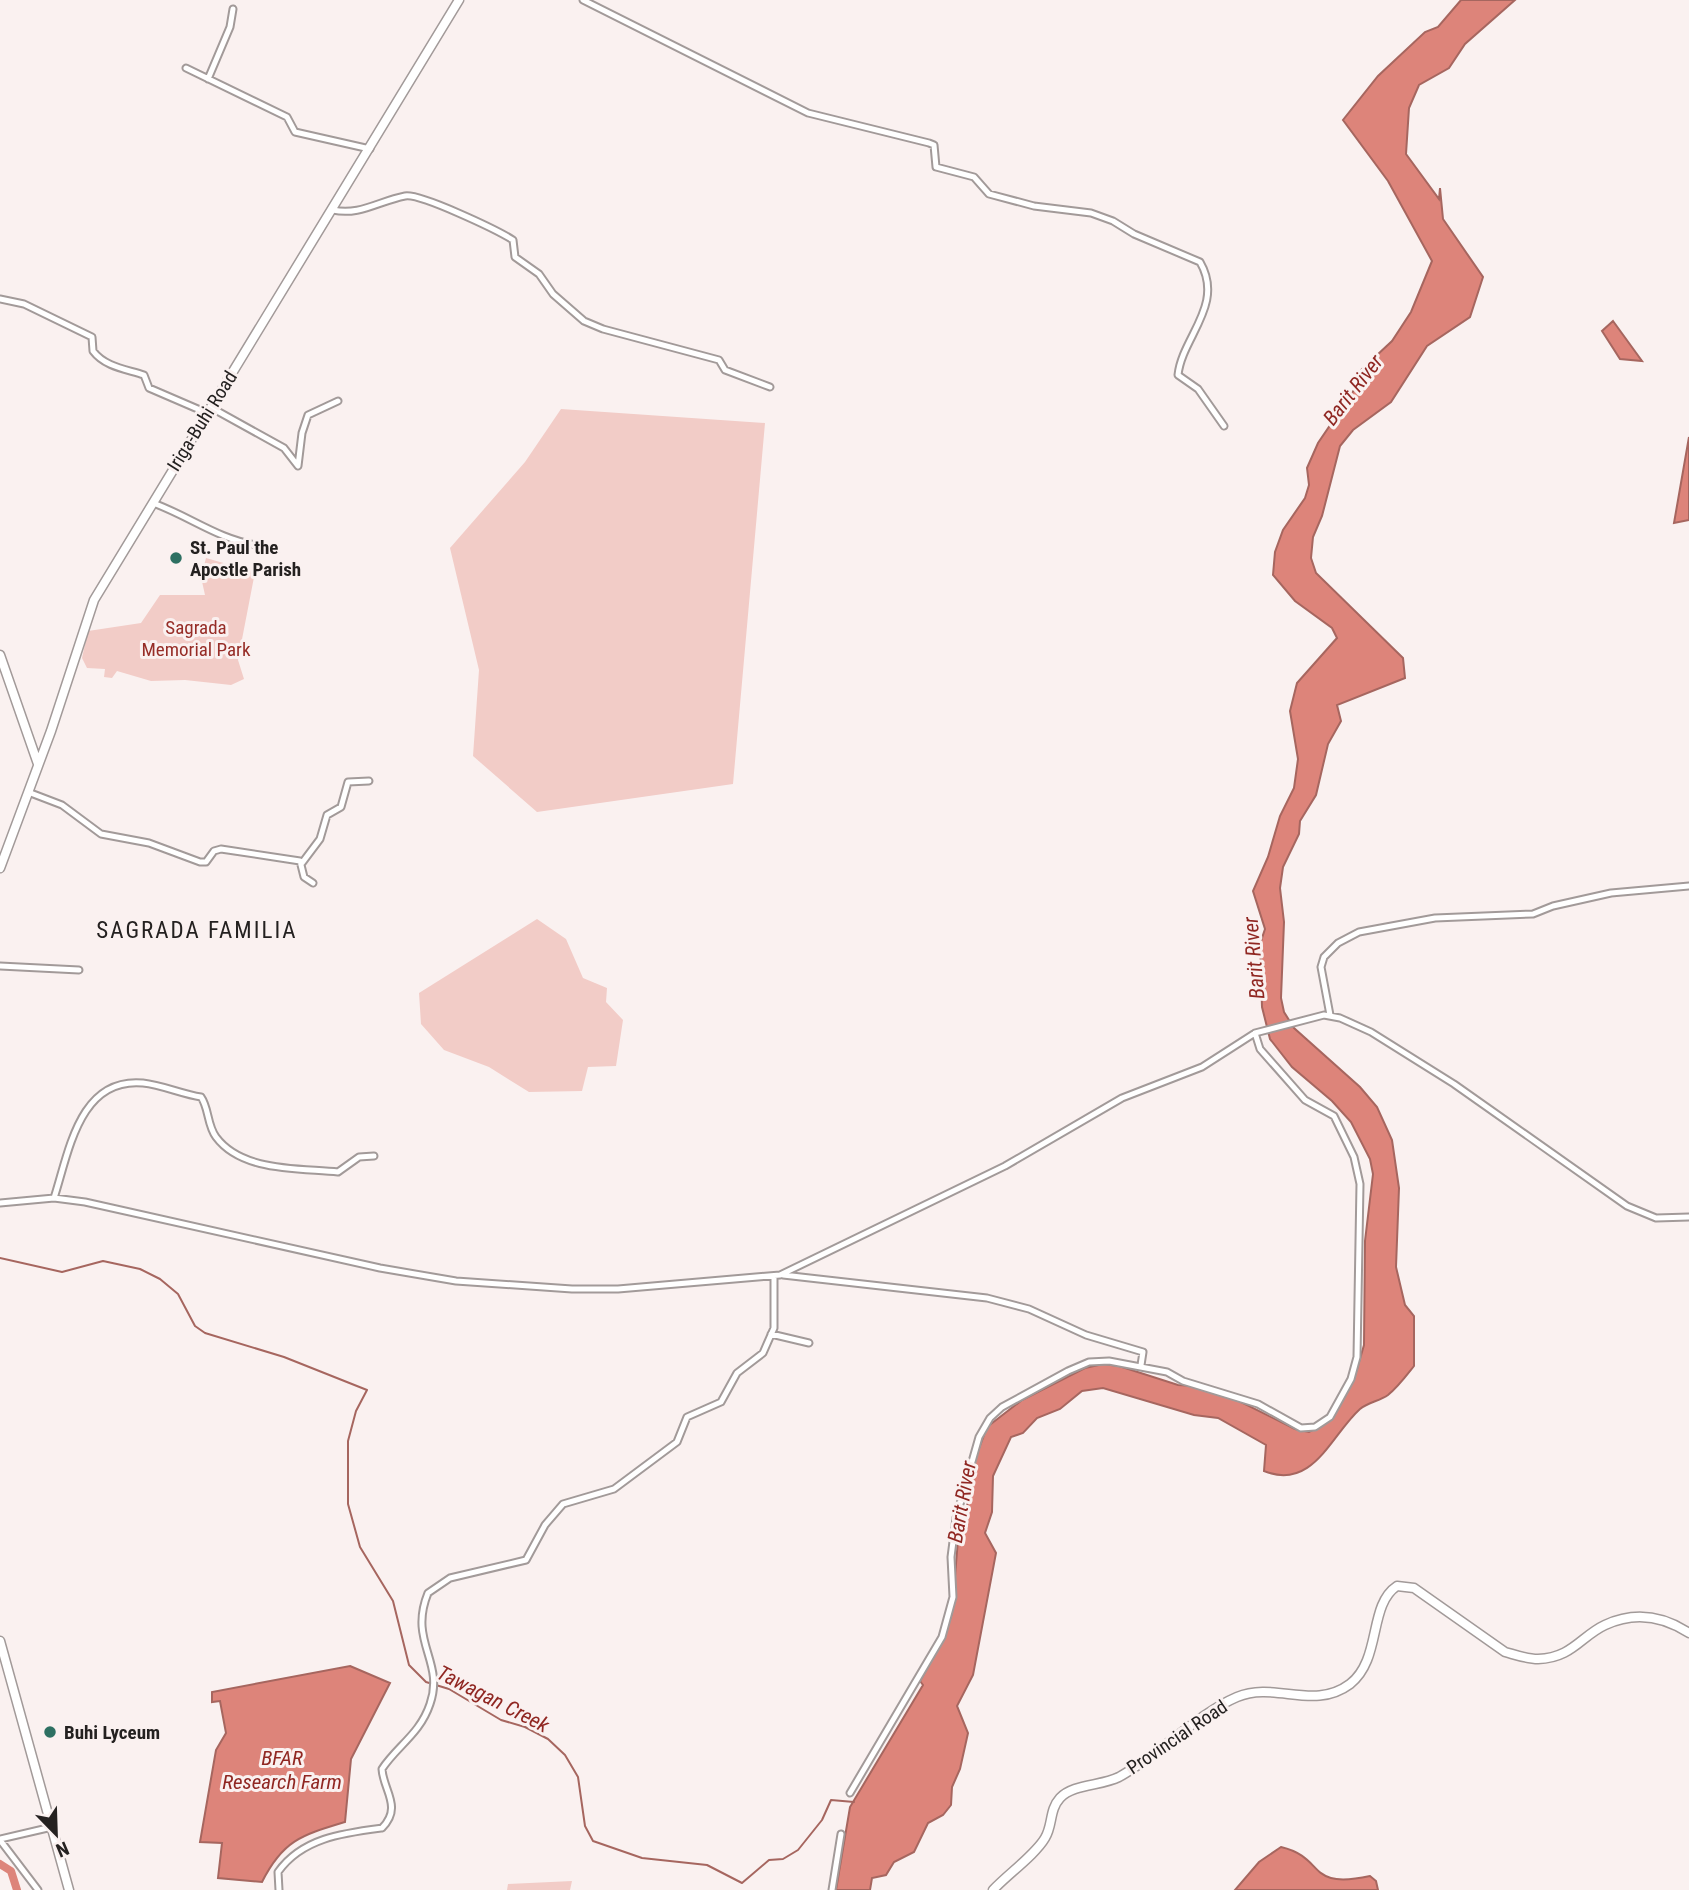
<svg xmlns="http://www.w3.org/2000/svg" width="1689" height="1890" font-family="'Roboto Condensed',sans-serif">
<rect width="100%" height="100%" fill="#faf1f0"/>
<!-- green -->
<path fill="#f2ccc7" d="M 561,409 L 765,423 L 733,784 L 537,812 L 473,756 L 479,670 L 450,548 L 525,462 Z
M 206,558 L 255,572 L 238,660 L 244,679 L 231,685 L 185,680 L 151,681 L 117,671 L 112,678 L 104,677 L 105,669 L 87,668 L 82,658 L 88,631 L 141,623 L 160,595 L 205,595 L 201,577 Z
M 537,919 L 566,939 L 583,978 L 607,988 L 606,1002 L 623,1020 L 616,1066 L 588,1067 L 582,1091 L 529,1092 L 489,1067 L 444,1050 L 421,1024 L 419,993 Z
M 572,1881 L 570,1890 L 507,1890 L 508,1884 Z"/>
<!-- water -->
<path fill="#dd847a" stroke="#a6665f" stroke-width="2" d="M 1461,0 L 1515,0 L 1465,44 L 1449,68 L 1419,85 L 1409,108 L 1406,154 L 1439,199 L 1440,188 L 1443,219 L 1483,277 L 1470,317 L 1427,346 L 1391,402 L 1353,430 L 1340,446 L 1322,516 L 1313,537 L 1311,558 L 1316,573 L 1403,658 L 1405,678 L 1337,705 L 1341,721 L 1328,744 L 1316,795 L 1300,821 L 1299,834 L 1283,867 L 1280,888 L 1284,922 L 1281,998 L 1284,1012 L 1294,1028 L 1360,1087 L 1377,1107 L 1392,1140 L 1399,1188 L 1396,1267 L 1405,1305 L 1414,1316 L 1414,1366 C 1406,1376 1398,1387 1388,1395 C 1380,1401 1368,1402 1360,1409 C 1331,1435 1313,1491 1264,1471 L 1266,1445 L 1218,1418 L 1194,1415 L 1103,1388 L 1082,1391 L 1060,1409 L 1037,1418 L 1023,1433 L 1011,1437 L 993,1476 L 992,1512 L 985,1533 L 996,1553 L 973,1675 L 957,1706 L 968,1733 L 960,1769 L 952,1787 L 951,1805 L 943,1815 L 928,1823 L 914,1852 L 894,1862 L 886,1875 L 872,1878 L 870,1890 L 836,1890 L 850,1807 L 923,1685 L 920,1681 L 944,1638 L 952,1613 L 959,1527 L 965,1520 L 974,1462 L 987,1427 L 1022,1400 L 1085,1368 L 1103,1364 L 1119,1366 L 1178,1385 L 1195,1386 L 1239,1401 L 1295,1429 L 1309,1432 L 1328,1422 L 1338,1409 L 1354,1379 L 1364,1345 L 1365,1241 L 1373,1174 L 1370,1159 L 1351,1122 L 1332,1101 L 1292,1067 L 1270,1039 L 1262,1007 L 1260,944 L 1265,929 L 1253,891 L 1268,857 L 1280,816 L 1294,788 L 1298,759 L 1290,711 L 1297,683 L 1337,638 L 1332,628 L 1295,601 L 1273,575 L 1275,552 L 1283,530 L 1305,498 L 1309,485 L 1307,468 L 1318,443 L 1356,387 L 1361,370 L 1392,341 L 1411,312 L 1432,261 L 1388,181 L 1343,120 L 1378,76 L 1425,32 L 1438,27 Z
M 1613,321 L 1642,361 L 1620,359 L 1602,331 Z
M 1689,437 L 1689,520 L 1674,523 Z
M 350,1666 L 390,1683 L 351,1759 L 345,1822 C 302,1835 283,1840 262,1882 L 218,1878 L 222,1843 L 200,1842 L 216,1750 L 226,1733 L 220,1701 L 212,1702 L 212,1692 Z
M 1281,1847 C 1327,1858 1305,1890 1370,1876 L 1376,1881 L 1378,1890 L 1235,1890 L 1259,1862 Z"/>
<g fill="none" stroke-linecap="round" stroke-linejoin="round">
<!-- stream -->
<path stroke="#a6665f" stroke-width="2" d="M 0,1258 L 62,1272 L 103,1261 L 140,1269 L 160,1279 L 178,1294 L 195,1326 L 205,1333 L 284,1357 L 367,1390 L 356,1411 L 348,1441 L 348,1504 L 360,1547 L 393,1601 L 409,1665 L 426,1682 L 449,1689 L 501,1720 L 525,1727 L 548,1739 L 565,1755 L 578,1777 L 585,1826 L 593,1841 L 642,1858 L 707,1865 L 742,1883 L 769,1860 L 783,1859 L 798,1850 L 822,1820 L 831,1800 L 854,1802"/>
<!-- river -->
<path stroke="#dd847a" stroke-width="8" d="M 0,1864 L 11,1871 L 17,1890"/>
<defs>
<path id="street" d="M 583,0 L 808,113 L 929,143 L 934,145 L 936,167 L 974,177 L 989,194 L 1034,206 L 1091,213 L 1113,221 L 1134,234 L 1200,262 C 1225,305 1182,337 1178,375 L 1198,389 L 1224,426
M 186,68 L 287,117 L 295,132 L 370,149
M 208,79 L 230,27 L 233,9
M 333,210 C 359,216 379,201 405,196 C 420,193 497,230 513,240 L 515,257 L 539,274 L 553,294 L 584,321 L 603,329 L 719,360 L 725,370 L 770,387
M 0,299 L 24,304 L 92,337 L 93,351 C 105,367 126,369 144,375 L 149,388 L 207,413
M 210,407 L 284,448 L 298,466 L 302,433 L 308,415 L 338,401
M 153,503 C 189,516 218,539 256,545
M 28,792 L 62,805 L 101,834 L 149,843 L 200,862 L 206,862 L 214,851 L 221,849 L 300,861 L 304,877 L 313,883
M 302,863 L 320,839 L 327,815 L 341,807 L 348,782 L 369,781
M 0,966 L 79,970
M 1330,1015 L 1321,967 L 1324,957 L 1338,943 L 1359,932 L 1435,918 L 1533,914 L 1553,906 L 1611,893 L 1689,886
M 54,1198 C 69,1152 79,1077 143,1083 C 162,1085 182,1094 201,1097 C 209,1108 207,1125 216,1137 C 242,1172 299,1168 338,1172 L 359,1157 L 374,1156
M 0,1203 L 54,1198 L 85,1202 L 380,1268 L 456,1281 L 572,1289 L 618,1289 L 780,1275 L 1005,1166 L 1122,1098 L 1202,1067 L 1255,1033 L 1324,1015 L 1340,1018 L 1371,1032 L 1454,1084 L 1627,1206 L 1656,1218 L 1689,1217
M 783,1275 L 987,1298 L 1029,1309 L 1086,1335 L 1143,1352 L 1141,1365
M 771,1334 L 809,1343
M 850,1793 L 942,1637 L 953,1597 L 951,1557 L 956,1518 L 979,1437 L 990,1418 L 1002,1407 L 1068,1371 L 1089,1362 L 1109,1361 L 1167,1372 L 1183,1381 L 1258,1404 L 1301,1428 L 1315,1427 L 1330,1417 L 1351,1379 L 1357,1357 L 1360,1184 L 1354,1157 L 1334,1116 L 1305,1100 L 1260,1049 L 1255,1033
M 0,1839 L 52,1827
M 0,1840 L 38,1890
M 279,1890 L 278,1872 C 302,1838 343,1833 382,1828 C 403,1807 383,1790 382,1769 C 397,1746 420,1734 430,1704 C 445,1661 408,1642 428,1593 L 450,1578 L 526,1560 L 545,1525 L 563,1504 L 614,1489 L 677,1442 L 687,1417 L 721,1402 L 737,1373 L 763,1353 L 774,1328 L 774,1276
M 832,1890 L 841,1834"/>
<path id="secondary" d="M 0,655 L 38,764
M 0,868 L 51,731 L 94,600 L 459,0
M 0,1641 L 69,1890
M 993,1890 C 1008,1874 1035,1855 1045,1838 C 1053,1825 1049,1810 1060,1798 C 1073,1784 1101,1786 1119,1777 C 1158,1756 1197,1714 1237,1697 C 1275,1681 1314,1711 1350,1684 C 1382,1659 1368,1605 1397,1586 L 1414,1588 L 1505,1652 C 1516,1655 1527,1659 1538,1659 C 1572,1658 1581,1636 1605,1625 C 1635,1611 1663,1616 1689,1633"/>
</defs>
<!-- street casing -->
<use href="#street" stroke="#a29a99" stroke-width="9"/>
<!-- secondary casing -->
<use href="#secondary" stroke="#a29a99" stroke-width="11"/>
<!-- street -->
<use href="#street" stroke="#fff" stroke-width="5"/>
<!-- secondary -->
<use href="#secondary" stroke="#fff" stroke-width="8"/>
</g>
<!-- markers -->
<g fill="#2d7062" stroke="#faf1f0" stroke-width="2.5">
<circle cx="176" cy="558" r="7"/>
<circle cx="50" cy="1732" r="7"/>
</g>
<g text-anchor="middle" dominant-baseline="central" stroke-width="6" stroke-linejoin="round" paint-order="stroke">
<!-- street labels -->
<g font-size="19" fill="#242120" stroke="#faf1f0">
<text transform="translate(202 421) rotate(-58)">Iriga-Buhi Road</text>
<text transform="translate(1177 1737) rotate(-34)">Provincial Road</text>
</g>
<!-- poi labels -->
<g font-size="19" font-weight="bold" fill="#242120" stroke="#faf1f0" text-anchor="start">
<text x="190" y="547">St. Paul the<tspan x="190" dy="22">Apostle Parish</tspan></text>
<text x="64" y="1732">Buhi Lyceum</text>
</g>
<!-- park labels -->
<g font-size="19" fill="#962d27" stroke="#faf1f0">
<text x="196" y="627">Sagrada<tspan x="196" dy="22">Memorial Park</tspan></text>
</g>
<!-- water labels -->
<g font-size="21" font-style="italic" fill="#902722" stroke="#faf1f0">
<text transform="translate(1353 390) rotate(-52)">Barit River</text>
<text transform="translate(1254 958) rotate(-95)">Barit River</text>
<text transform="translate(962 1502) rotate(-80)">Barit River</text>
<text transform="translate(493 1699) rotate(27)">Tawagan Creek</text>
<text x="282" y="1758">BFAR<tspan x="282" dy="24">Research Farm</tspan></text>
</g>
<!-- quarter labels -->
<g font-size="23" letter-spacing="2" fill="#242120" stroke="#faf1f0">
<text x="197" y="930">SAGRADA FAMILIA</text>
</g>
</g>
<!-- north arrow -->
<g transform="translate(56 1834) rotate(157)" stroke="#faf1f0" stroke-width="5" paint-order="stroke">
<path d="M0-5L12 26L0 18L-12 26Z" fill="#242120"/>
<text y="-10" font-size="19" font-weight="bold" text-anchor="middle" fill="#242120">N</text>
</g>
</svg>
